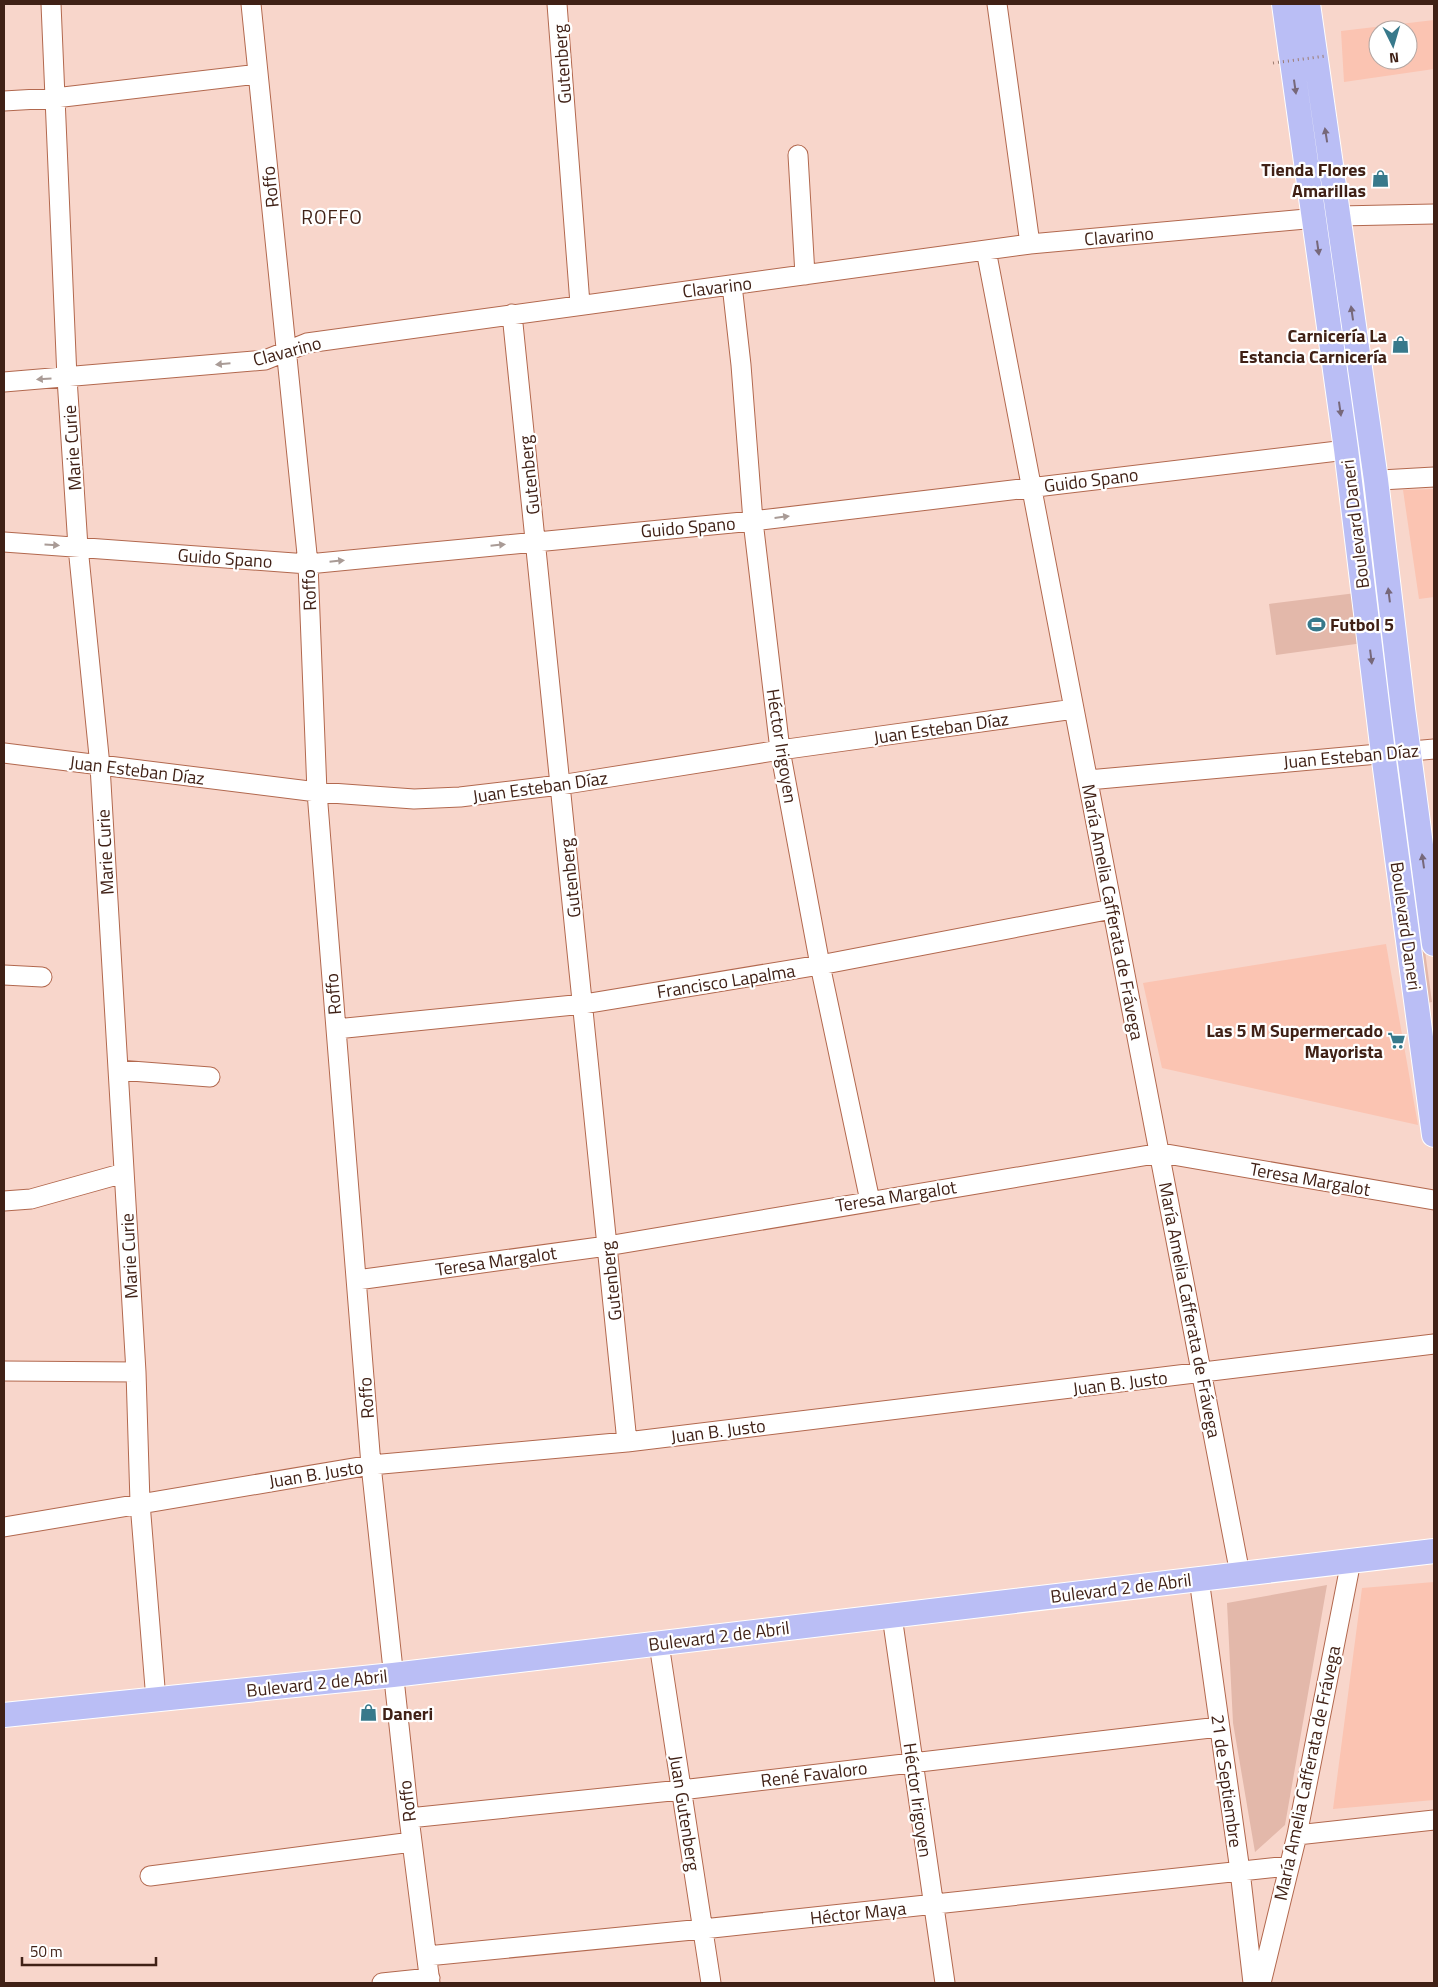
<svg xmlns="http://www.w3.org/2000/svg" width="1438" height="1987" font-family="'Titillium Web',sans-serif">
<rect width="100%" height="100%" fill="#f8d6cb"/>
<!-- built -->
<path fill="#fbc4b2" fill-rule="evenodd" d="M 1434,20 L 1434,69 L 1344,82 L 1341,31 ZM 1378,30 L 1408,30 L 1408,60 L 1378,60 Z
M 1434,489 L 1434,597 L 1419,599 L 1403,490 Z
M 1386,944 L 1418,1125 L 1162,1068 L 1143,983 Z
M 1434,1582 L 1434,1800 L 1333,1809 L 1362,1588 Z"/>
<!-- green -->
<path fill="#e3b8aa" d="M 1331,235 L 1358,434 L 1353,434 L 1326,236 Z
M 1370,562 L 1375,562 L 1394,724 L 1389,725 Z
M 1356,593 L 1363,643 L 1276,655 L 1269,604 Z
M 1396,776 L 1401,776 L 1432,1002 L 1427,1003 Z
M 1327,1585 L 1285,1825 L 1255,1852 L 1233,1723 L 1227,1603 Z"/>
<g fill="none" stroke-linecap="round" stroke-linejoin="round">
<defs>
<path id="minor" d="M 51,4 L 67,378 L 78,547 L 100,766 L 136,1372 L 140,1503 L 156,1700
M 251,4 L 308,564 L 317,792 L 371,1465 L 409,1818 L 430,1983
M 557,4 L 580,304
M 997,4 L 1030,244
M 4,101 L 55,98 L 258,74
M 798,155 L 805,275
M 986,250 L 1240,1574
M 732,285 L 741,365 L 753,521 L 780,750 L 820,965 L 870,1201
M 512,314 L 627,1442
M 4,382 L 265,360 L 307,343 L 1030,244 L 1339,216 L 1434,214
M 1363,481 L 1434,477
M 4,542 L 308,564 L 753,521 L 1371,447
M 4,753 L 317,792 L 414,799 L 460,797 L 560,785 L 780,750 L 1074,709
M 1088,780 L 1434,749
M 4,975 L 42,977
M 336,1029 L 584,1004 L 820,965 L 1112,909
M 118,1070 L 210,1077
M 4,1201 L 31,1199 L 124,1173
M 357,1280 L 607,1246 L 1161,1153 L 1434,1200
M 4,1371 L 136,1372
M 4,1527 L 371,1465 L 627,1442 L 1434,1344
M 1199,1579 L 1240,1871 L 1253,1983
M 892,1616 L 945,1983
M 659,1644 L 711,1983
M 409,1818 L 681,1790 L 1219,1727
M 1297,1835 L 1434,1820
M 150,1876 L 412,1842
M 427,1956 L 703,1929 L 1288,1866
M 382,1983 L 430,1978
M 1261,1983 L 1297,1835 L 1351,1561"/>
<path id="major" d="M 1284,4 L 1346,449 L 1383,753 L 1434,1135
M 1308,4 L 1376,480 L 1403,709 L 1434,944
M 4,1715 L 393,1675 L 1434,1551"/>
</defs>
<!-- minor casing -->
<use href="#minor" stroke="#b2684e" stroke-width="21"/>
<!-- major casing -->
<use href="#major" stroke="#fff" stroke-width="26"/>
<!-- minor -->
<use href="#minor" stroke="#fff" stroke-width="19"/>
<!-- major -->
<use href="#major" stroke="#babef5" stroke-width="24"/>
<!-- path-bridge -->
<path stroke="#9c7b70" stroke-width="3" stroke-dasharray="1 4" stroke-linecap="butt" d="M 1273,63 L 1326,56"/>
</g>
<!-- one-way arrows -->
<defs><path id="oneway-solid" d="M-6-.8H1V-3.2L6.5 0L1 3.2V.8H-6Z" transform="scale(1.25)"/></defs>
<g fill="#77687a">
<use href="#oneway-solid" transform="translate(1295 87) rotate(82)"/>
<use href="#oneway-solid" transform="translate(1326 135) rotate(-99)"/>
<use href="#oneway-solid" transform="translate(1318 248) rotate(82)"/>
<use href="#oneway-solid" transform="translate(1352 313) rotate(-98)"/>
<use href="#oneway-solid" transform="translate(1340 409) rotate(82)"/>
<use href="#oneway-solid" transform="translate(1389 595) rotate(-97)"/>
<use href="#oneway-solid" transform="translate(1371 657) rotate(83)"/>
<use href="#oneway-solid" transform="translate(1423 861) rotate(-98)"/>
</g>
<g fill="#a99b96">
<use href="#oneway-solid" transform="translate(223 364) rotate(175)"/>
<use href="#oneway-solid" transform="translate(44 379) rotate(176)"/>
<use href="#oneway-solid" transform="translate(782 517) rotate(-7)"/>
<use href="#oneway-solid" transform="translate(52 545) rotate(4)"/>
<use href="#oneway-solid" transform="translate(498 545) rotate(-6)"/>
<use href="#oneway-solid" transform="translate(337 561) rotate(-6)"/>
</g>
<!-- icons -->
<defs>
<symbol id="shop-bare" viewBox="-9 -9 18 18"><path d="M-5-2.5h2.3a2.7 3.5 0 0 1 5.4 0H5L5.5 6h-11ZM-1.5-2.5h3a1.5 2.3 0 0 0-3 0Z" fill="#38798b" stroke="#fff" stroke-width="2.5" paint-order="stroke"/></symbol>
<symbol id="stadium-bare" viewBox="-9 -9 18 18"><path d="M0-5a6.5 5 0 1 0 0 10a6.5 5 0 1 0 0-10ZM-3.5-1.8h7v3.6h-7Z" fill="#38798b" stroke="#fff" stroke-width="2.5" paint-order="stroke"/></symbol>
<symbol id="supermarket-bare" viewBox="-9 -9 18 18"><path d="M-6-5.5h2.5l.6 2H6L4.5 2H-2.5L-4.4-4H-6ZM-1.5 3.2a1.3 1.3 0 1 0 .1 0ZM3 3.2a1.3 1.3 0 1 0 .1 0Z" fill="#38798b" stroke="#fff" stroke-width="2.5" paint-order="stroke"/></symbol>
</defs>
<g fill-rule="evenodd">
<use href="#shop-bare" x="1368" y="166" width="25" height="25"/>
<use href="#shop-bare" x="1388" y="332" width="25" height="25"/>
<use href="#stadium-bare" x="1304" y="612" width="25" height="25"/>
<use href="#supermarket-bare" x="1384" y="1028" width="25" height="25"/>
<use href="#shop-bare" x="356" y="1700" width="25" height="25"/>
</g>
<g text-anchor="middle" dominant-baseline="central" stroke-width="4.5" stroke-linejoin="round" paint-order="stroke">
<!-- street labels -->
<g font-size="18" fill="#402116" stroke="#fff">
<text transform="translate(562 64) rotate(-94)">Gutenberg</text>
<text transform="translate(270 187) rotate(-96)">Roffo</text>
<text transform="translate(1119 236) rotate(-5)">Clavarino</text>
<text transform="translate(717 287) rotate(-7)">Clavarino</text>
<text transform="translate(287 351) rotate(-15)">Clavarino</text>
<text transform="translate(72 448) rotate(-94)">Marie Curie</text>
<text transform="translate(529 475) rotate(-96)">Gutenberg</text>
<text transform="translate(1091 480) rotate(-7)">Guido Spano</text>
<text transform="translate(1355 524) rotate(-97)">Boulevard Daneri</text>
<text transform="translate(688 527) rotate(-5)">Guido Spano</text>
<text transform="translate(225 558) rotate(4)">Guido Spano</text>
<text transform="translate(309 590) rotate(-92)">Roffo</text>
<text transform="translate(941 728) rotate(-8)">Juan Esteban Díaz</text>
<text transform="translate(782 746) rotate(81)">Héctor Irigoyen</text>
<text transform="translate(1351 756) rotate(-5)">Juan Esteban Díaz</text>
<text transform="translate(137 770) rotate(7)">Juan Esteban Díaz</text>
<text transform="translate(540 787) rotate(-8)">Juan Esteban Díaz</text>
<text transform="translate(105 852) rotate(-93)">Marie Curie</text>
<text transform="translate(570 878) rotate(-96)">Gutenberg</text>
<text transform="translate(1113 912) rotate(79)">María Amelia Cafferata de Frávega</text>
<text transform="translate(1406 926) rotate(82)">Boulevard Daneri</text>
<text transform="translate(726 981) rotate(-9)">Francisco Lapalma</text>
<text transform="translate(333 994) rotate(-95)">Roffo</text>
<text transform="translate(1310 1179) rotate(10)">Teresa Margalot</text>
<text transform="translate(896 1196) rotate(-9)">Teresa Margalot</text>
<text transform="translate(129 1256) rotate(-93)">Marie Curie</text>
<text transform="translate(496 1261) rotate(-8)">Teresa Margalot</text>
<text transform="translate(611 1281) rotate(-96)">Gutenberg</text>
<text transform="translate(1190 1310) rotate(79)">María Amelia Cafferata de Frávega</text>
<text transform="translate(1120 1383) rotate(-7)">Juan B. Justo</text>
<text transform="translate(366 1398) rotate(-94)">Roffo</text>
<text transform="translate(718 1431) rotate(-7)">Juan B. Justo</text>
<text transform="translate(316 1474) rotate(-9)">Juan B. Justo</text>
<text transform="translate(1121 1588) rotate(-7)">Bulevard 2 de Abril</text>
<text transform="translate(719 1636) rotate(-7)">Bulevard 2 de Abril</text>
<text transform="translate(317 1683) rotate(-6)">Bulevard 2 de Abril</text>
<text transform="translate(1307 1773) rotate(-78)">María Amelia Cafferata de Frávega</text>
<text transform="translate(814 1774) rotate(-7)">René Favaloro</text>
<text transform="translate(1227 1781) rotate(82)">21 de Septiembre</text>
<text transform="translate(918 1800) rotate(82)">Héctor Irigoyen</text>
<text transform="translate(407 1801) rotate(-97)">Roffo</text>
<text transform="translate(685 1813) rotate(81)">Juan Gutenberg</text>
<text transform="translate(858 1913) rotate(-6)">Héctor Maya</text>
</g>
<!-- poi labels -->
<g font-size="18" font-weight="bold" fill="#402116" stroke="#fff" text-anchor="end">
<text x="1366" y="169">Tienda Flores<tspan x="1366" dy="21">Amarillas</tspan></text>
<text x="1387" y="335">Carnicería La<tspan x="1387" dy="21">Estancia Carnicería</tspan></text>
<text x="1330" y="624" text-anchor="start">Futbol 5</text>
<text x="1383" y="1030">Las 5 M Supermercado<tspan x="1383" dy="21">Mayorista</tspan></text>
<text x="382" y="1713" text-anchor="start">Daneri</text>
</g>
<!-- neighbourhood labels -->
<g font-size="19" letter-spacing="1" fill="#402116" stroke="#fff">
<text x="332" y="216">ROFFO</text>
</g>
</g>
<!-- border -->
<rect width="1438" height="1987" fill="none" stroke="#402116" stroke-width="10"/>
<!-- north arrow -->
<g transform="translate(1393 45) rotate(175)"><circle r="24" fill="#ffffff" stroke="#b3a6a2"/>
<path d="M0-4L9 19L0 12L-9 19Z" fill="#38798b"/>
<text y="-8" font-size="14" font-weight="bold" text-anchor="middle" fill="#402116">N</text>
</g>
<!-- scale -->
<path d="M22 1957v8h134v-8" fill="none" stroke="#402116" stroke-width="2.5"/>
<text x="30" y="1957" font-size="15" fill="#402116" stroke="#ffffff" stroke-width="4" paint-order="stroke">50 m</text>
</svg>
